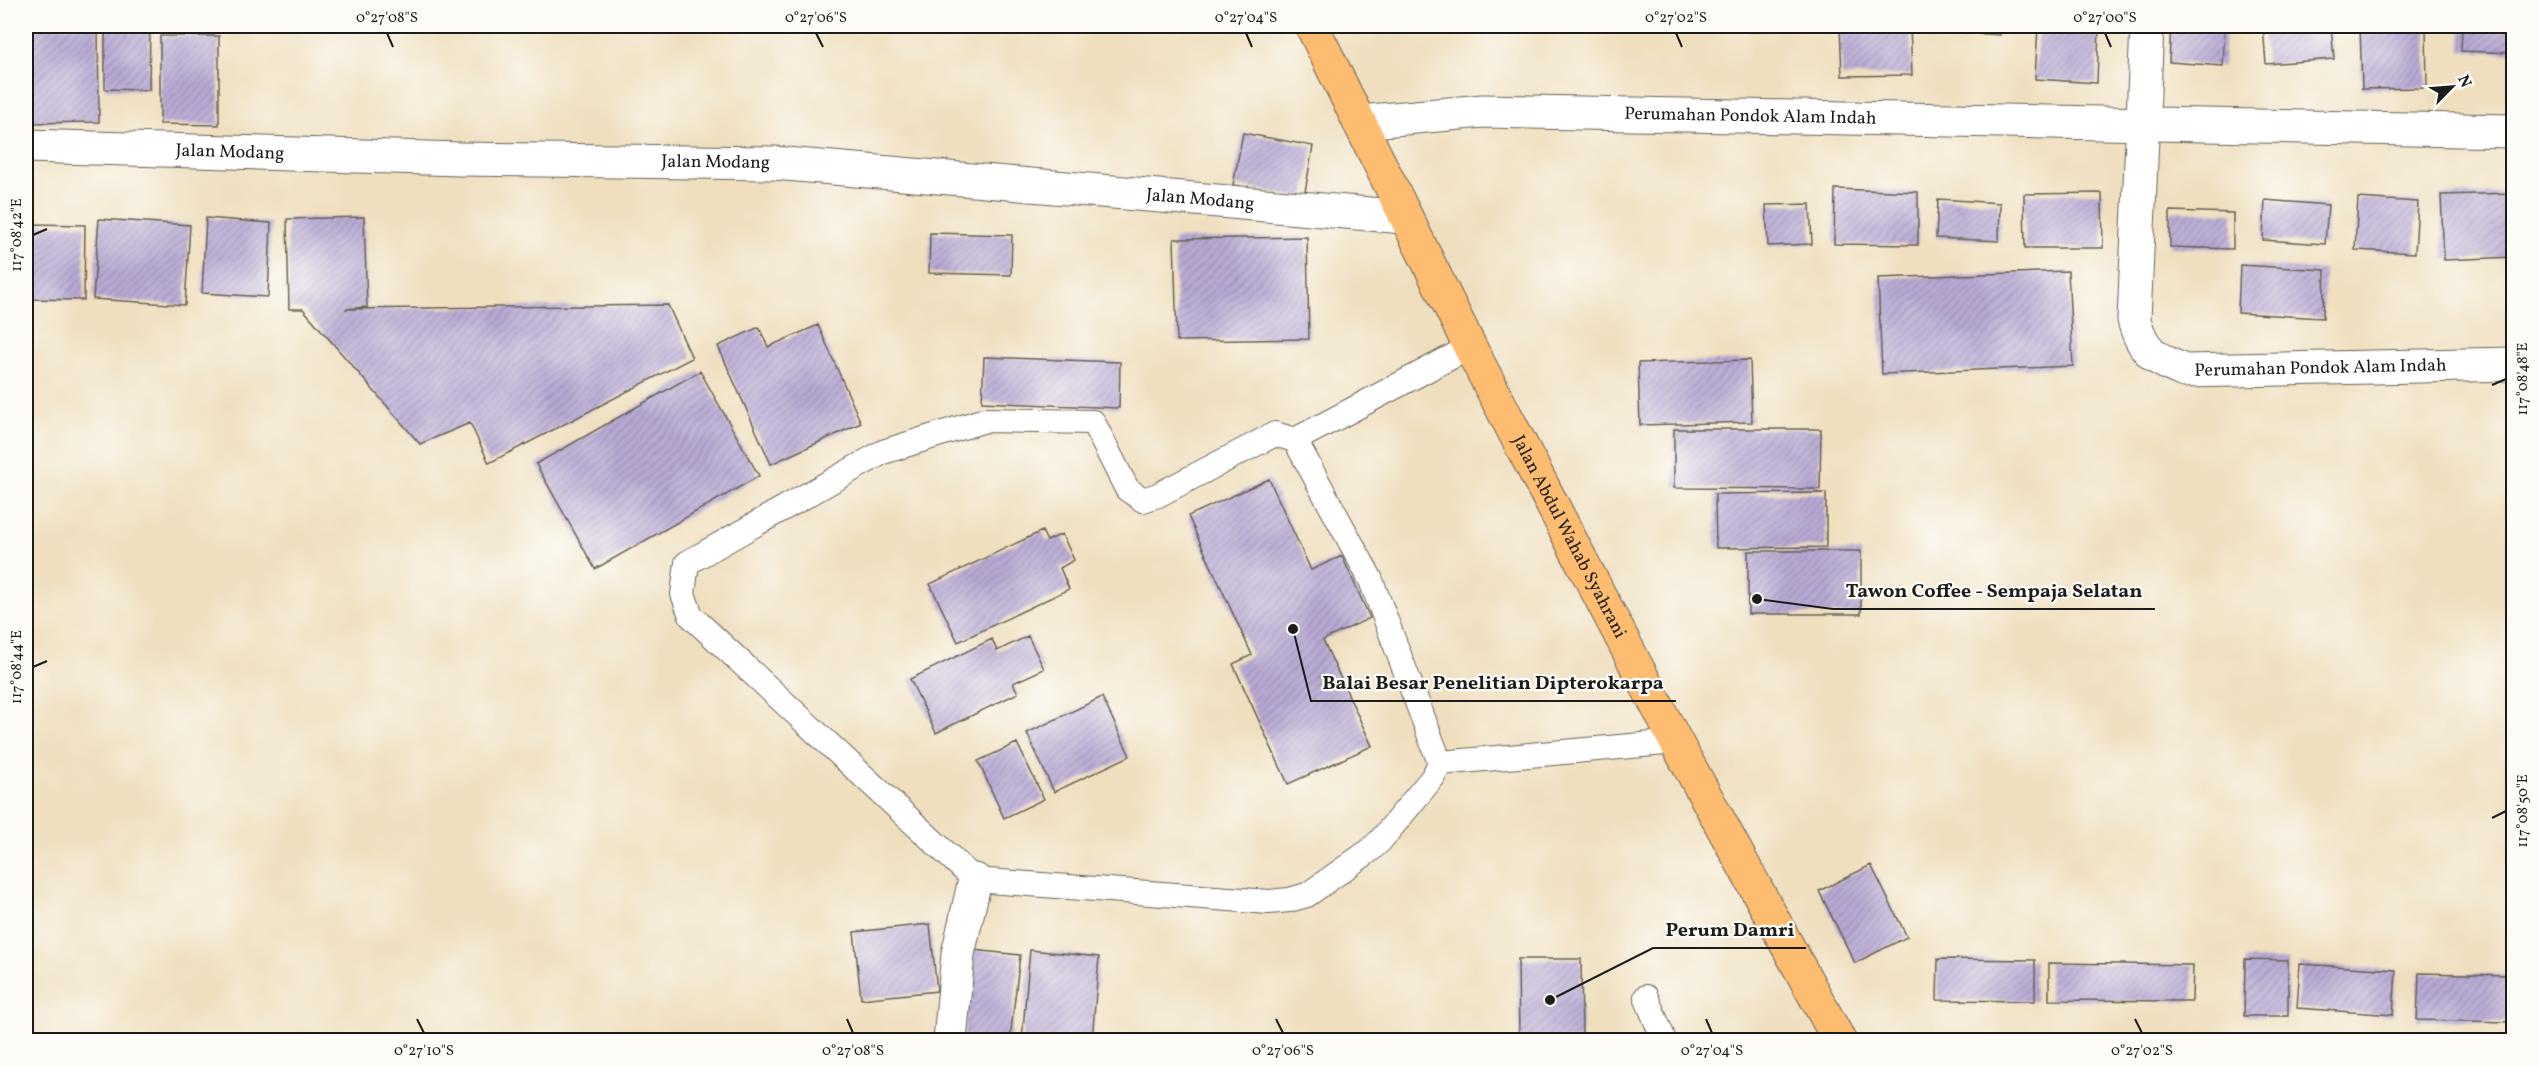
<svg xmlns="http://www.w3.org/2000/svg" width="2539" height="1066" font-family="Vollkorn,serif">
<defs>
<pattern id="building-hatch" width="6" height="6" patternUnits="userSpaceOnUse" patternTransform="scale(1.5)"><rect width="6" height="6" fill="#b9aad5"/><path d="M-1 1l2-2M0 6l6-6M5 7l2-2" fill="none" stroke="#968aac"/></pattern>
</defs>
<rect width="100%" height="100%" fill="#fdfcf7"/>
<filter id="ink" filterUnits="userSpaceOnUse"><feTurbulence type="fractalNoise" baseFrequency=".0167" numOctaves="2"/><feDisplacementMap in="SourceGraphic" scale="12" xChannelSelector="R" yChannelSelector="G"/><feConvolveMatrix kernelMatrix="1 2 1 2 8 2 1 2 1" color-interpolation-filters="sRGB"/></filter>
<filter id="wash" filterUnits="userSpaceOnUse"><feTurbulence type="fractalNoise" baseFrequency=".008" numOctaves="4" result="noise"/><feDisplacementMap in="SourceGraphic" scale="24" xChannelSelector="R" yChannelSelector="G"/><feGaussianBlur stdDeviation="1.35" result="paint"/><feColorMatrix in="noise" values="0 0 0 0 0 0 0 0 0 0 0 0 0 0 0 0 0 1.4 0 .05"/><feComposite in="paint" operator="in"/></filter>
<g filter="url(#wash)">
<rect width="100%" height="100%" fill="#efdfbf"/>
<g id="blocks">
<!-- building -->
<path fill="url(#building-hatch)" d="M 26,26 L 98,26 L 99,122 L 26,123 Z
M 105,26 L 150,26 L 149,90 L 105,89 Z
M 1104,26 L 1125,26 L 1106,32 Z
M 1749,26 L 1817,26 L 1817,27 L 1749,31 Z
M 1840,26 L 1910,26 L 1912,75 L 1842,76 Z
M 1928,26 L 2000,26 L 2000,35 L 1928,30 Z
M 2038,26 L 2099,26 L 2097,83 L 2035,79 Z
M 2171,26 L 2225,26 L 2223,66 L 2169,62 Z
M 2263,26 L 2331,26 L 2334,59 L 2266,64 Z
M 2360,26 L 2426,26 L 2427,88 L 2362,89 Z
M 2462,26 L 2514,26 L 2514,53 L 2461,51 Z
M 160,36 L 219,36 L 219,125 L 160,124 Z
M 1243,133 L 1313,146 L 1304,198 L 1233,185 Z
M 1835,189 L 1918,192 L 1918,245 L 1834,244 Z
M 2102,193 L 2103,248 L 2025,248 L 2024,194 Z
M 2514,193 L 2514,257 L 2444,260 L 2441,195 Z
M 2358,198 L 2418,202 L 2415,253 L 2355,250 Z
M 1938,199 L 2000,203 L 1999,241 L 1936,238 Z
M 2265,200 L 2328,205 L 2325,244 L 2263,240 Z
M 1810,204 L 1812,244 L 1768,246 L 1766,205 Z
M 2170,211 L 2233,213 L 2233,249 L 2170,247 Z
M 364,217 L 367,307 L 345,309 L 668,305 L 692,358 L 489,463 L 470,423 L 420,444 L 303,309 L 289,309 L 287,219 Z
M 206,218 L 271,223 L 268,297 L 202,293 Z
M 99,219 L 190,225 L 185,305 L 93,299 Z
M 31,224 L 85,225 L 84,300 L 29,299 Z
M 930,233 L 1012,235 L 1011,275 L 929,273 Z
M 1307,237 L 1309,339 L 1177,341 L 1174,239 Z
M 2240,265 L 2325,270 L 2323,318 L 2238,313 Z
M 2068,271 L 2073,366 L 1882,374 L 1878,278 Z
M 818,325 L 861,423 L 771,464 L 718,346 L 759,327 L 768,347 Z
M 984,357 L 1120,362 L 1119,408 L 982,402 Z
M 1750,360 L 1752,422 L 1640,425 L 1638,363 Z
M 700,371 L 759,476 L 595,569 L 536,464 Z
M 1674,429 L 1821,429 L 1820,489 L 1674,488 Z
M 1269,479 L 1311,570 L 1342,556 L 1370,618 L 1323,640 L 1372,746 L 1288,784 L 1233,664 L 1252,655 L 1188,516 Z
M 1826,493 L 1826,547 L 1716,548 L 1715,494 Z
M 1042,531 L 1047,541 L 1062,534 L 1074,560 L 1060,568 L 1069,589 L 958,642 L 930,584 Z
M 1748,551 L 1861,551 L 1861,614 L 1748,614 Z
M 1028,636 L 1044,669 L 1013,683 L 1018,693 L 936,733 L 910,679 L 992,639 L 997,651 Z
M 1102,697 L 1130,756 L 1054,792 L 1027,733 Z
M 1017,743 L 1044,799 L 1004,818 L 978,761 Z
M 1871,865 L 1907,937 L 1855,963 L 1819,891 Z
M 930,924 L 937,991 L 861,999 L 854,932 Z
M 973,950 L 1020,955 L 1010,1040 L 963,1040 Z
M 1030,950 L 1099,957 L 1092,1040 L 1022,1040 Z
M 1518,959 L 1581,959 L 1582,1040 L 1519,1040 Z
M 1938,959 L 2035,960 L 2035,1001 L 1937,1000 Z
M 2245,959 L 2288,960 L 2288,1016 L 2244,1016 Z
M 2049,963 L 2193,965 L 2192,1001 L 2049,1000 Z
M 2300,964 L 2396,970 L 2393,1015 L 2297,1008 Z
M 2419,973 L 2510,975 L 2509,1022 L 2417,1020 Z"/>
</g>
</g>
<g filter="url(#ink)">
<use href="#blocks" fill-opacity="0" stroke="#666055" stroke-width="1.5"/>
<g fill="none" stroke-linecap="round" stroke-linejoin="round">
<defs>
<path id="service" d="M 1295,440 L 1370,578 L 1440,763 L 1433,777 L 1380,841 L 1369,851 L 1307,895 L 1289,900 L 1269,902 L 975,880 L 691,616 L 683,594 L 687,563 L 883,452 L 985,420 L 1093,422 L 1127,489 L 1143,500 L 1158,495 L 1275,434 L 1295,440 L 1470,347
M 1440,763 L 1676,742
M 1646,997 L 1664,1040"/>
<g id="minor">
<path id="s1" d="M 2147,26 L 2134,320 C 2143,352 2154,358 2184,371 L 2514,364"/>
<path id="s2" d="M 1359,122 L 1483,111 L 2514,131"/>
<path id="s3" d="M 26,146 L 460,159 L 774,163 L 1404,217"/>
<path d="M 950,1040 L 958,954 L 975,880"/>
</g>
<g id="trunk">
<path id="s4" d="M 1312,26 L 1470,347 L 1676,742 L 1839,1040"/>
</g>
</defs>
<!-- service casing -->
<use href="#service" stroke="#666055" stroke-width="26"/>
<!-- minor casing -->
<use href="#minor" stroke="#666055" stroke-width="35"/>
<!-- trunk casing -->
<use href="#trunk" stroke="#666055" stroke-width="35"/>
<!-- service -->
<use href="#service" stroke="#fff" stroke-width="24"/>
<!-- minor -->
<use href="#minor" stroke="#fff" stroke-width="33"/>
<!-- trunk -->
<use href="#trunk" stroke="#fdbc70" stroke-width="33"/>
</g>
</g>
<!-- ticks -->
<path fill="none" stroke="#1c1c1c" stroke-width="2" d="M 387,33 L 393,47M 816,33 L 823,47M 1246,33 L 1252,47M 1676,33 L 1682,47M 2105,33 L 2111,47M 33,235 L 47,229M 2492,385 L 2506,379M 33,667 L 47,661M 2492,818 L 2506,811M 417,1019 L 424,1033M 847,1019 L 853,1033M 1276,1019 L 1283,1033M 1706,1019 L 1712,1033M 2135,1019 L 2142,1033"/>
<g text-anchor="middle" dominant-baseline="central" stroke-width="4.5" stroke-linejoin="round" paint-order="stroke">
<!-- street labels -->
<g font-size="18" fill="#1c1c1c" stroke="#fdfcf7">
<text stroke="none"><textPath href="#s2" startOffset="392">Perumahan Pondok Alam Indah</textPath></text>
<text stroke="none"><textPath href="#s3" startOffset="204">Jalan Modang</textPath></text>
<text stroke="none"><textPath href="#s3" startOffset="690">Jalan Modang</textPath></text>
<text stroke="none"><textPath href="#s3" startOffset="1176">Jalan Modang</textPath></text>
<text stroke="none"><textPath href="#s1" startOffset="506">Perumahan Pondok Alam Indah</textPath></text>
<text stroke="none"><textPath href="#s4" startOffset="572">Jalan Abdul Wahab Syahrani</textPath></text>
</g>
</g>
<!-- callouts -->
<path fill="none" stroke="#1c1c1c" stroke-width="2" d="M1757 599L1833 609H2155M1293 629L1311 701H1676M1550 1000L1653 948H1806"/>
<g fill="#1c1c1c" stroke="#fdfcf7" stroke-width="2">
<circle cx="1757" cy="599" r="6"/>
<circle cx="1293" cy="629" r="6"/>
<circle cx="1550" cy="1000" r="6"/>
</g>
<g font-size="20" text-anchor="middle" font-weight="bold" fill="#1c1c1c" stroke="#fdfcf7" stroke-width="4.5" stroke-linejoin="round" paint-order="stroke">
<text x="1994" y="597">Tawon Coffee - Sempaja Selatan</text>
<text x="1493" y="689">Balai Besar Penelitian Dipterokarpa</text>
<text x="1730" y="936">Perum Damri</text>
</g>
<!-- margin -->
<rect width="2539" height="1066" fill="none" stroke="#fdfcf7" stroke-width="66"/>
<!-- north arrow -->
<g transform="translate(2452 87) rotate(65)" stroke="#fdfcf7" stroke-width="4.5" paint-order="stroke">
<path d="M0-4.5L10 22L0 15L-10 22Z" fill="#1c1c1c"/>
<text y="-9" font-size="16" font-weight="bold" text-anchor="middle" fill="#1c1c1c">N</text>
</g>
<rect x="33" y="33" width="2473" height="1000" fill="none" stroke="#1c1c1c" stroke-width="2"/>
<g font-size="15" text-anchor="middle" fill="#1c1c1c">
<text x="387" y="22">0°27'08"S</text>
<text x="816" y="22">0°27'06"S</text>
<text x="1246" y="22">0°27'04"S</text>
<text x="1676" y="22">0°27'02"S</text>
<text x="2105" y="22">0°27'00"S</text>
<text transform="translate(16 235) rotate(-90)" y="5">117°08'42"E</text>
<text transform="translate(2522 379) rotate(-90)" y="5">117°08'48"E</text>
<text transform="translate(16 667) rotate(-90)" y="5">117°08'44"E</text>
<text transform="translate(2522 811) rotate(-90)" y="5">117°08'50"E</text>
<text x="424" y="1055">0°27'10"S</text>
<text x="853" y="1055">0°27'08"S</text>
<text x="1283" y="1055">0°27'06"S</text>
<text x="1712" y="1055">0°27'04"S</text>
<text x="2142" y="1055">0°27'02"S</text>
</g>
</svg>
